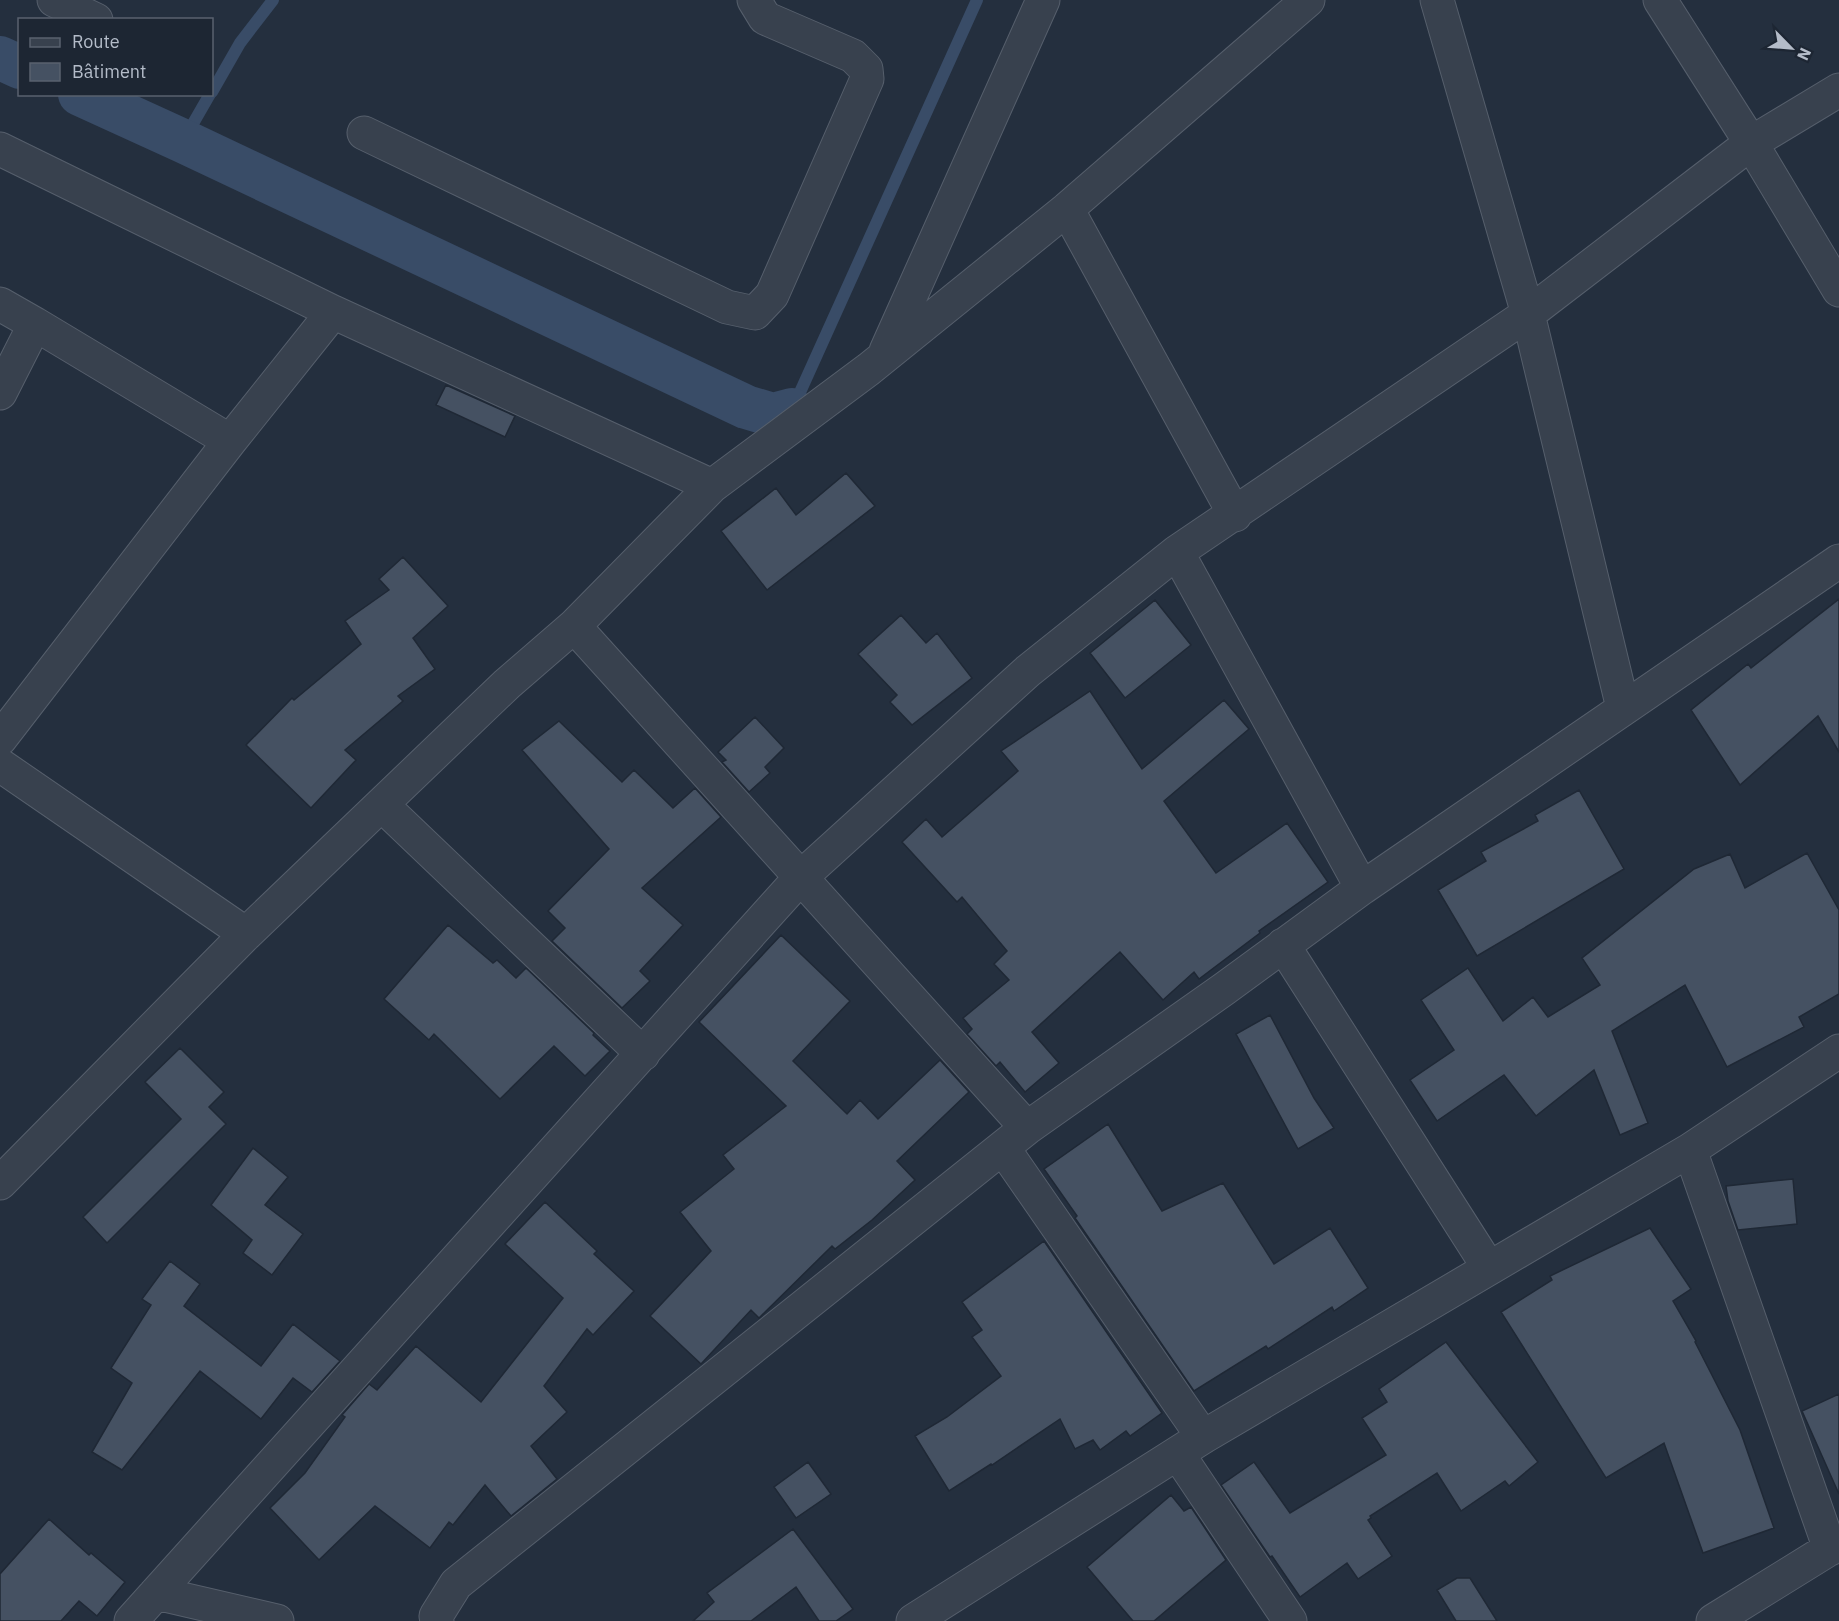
<svg xmlns="http://www.w3.org/2000/svg" width="1839" height="1621" font-family="'IBM Plex Sans',sans-serif">
<rect width="100%" height="100%" fill="#242f3e"/>
<g fill="none" stroke-linecap="round" stroke-linejoin="round">
<!-- stream -->
<path stroke="#394c67" stroke-width="12" d="M 212,92 L 240,43 L 273,0
M 183,141 L 210,94
M 792,410 L 977,0"/>
<!-- canal -->
<path stroke="#394c67" stroke-width="44" d="M 0,58 L 20,67
M 80,94 L 183,141 L 746,407 L 773,415 L 792,410"/>
</g>
<!-- building -->
<path fill="#455162" stroke="#1f2835" stroke-width="1.5" d="M 446,385 L 515,416 L 505,437 L 436,405 Z
M 846,473 L 875,506 L 767,590 L 721,531 L 776,488 L 796,515 Z
M 403,557 L 448,606 L 413,638 L 435,669 L 398,696 L 403,701 L 345,750 L 356,760 L 311,808 L 246,745 L 292,698 L 294,700 L 361,644 L 345,621 L 389,590 L 379,579 Z
M 1839,599 L 1839,752 L 1818,716 L 1740,785 L 1691,710 L 1748,664 L 1751,668 Z
M 1155,600 L 1191,645 L 1125,698 L 1090,653 Z
M 901,615 L 926,643 L 937,633 L 972,678 L 912,725 L 890,702 L 897,695 L 858,654 Z
M 1090,691 L 1142,769 L 1224,700 L 1249,729 L 1164,801 L 1216,873 L 1287,823 L 1328,882 L 1259,931 L 1260,933 L 1199,979 L 1194,972 L 1163,1000 L 1120,952 L 1032,1032 L 1059,1063 L 1025,1092 L 1000,1062 L 996,1066 L 967,1034 L 972,1029 L 963,1018 L 1009,980 L 994,964 L 1007,951 L 962,897 L 957,902 L 902,842 L 926,819 L 942,837 L 1018,771 L 1001,751 Z
M 755,717 L 784,748 L 765,767 L 770,773 L 749,792 L 722,762 L 726,760 L 718,752 Z
M 559,721 L 622,782 L 634,770 L 673,808 L 695,788 L 721,817 L 642,888 L 683,925 L 640,971 L 650,981 L 622,1008 L 552,941 L 565,928 L 548,911 L 609,849 L 522,750 Z
M 1579,790 L 1624,869 L 1477,956 L 1438,890 L 1486,861 L 1481,852 L 1538,821 L 1535,815 Z
M 1807,853 L 1839,910 L 1839,994 L 1799,1017 L 1804,1027 L 1727,1067 L 1685,985 L 1612,1031 L 1648,1123 L 1620,1135 L 1594,1070 L 1536,1116 L 1504,1075 L 1437,1121 L 1410,1080 L 1454,1050 L 1421,1000 L 1468,968 L 1503,1021 L 1533,997 L 1548,1017 L 1600,985 L 1582,958 L 1694,869 L 1730,854 L 1745,888 Z
M 448,925 L 493,963 L 497,960 L 516,978 L 526,968 L 594,1033 L 593,1035 L 610,1051 L 585,1076 L 554,1046 L 500,1099 L 434,1034 L 429,1040 L 384,999 Z
M 781,935 L 850,1001 L 793,1061 L 847,1114 L 860,1100 L 878,1119 L 940,1060 L 969,1092 L 897,1161 L 915,1180 L 872,1220 L 835,1249 L 832,1246 L 759,1318 L 751,1310 L 701,1364 L 650,1316 L 711,1251 L 680,1212 L 734,1169 L 723,1155 L 786,1106 L 699,1022 Z
M 1270,1015 L 1314,1098 L 1334,1128 L 1298,1149 L 1236,1034 Z
M 180,1048 L 224,1092 L 209,1107 L 226,1124 L 107,1243 L 83,1217 L 181,1119 L 145,1082 Z
M 1108,1124 L 1162,1211 L 1223,1183 L 1274,1264 L 1330,1228 L 1368,1288 L 1334,1311 L 1332,1307 L 1268,1349 L 1266,1346 L 1194,1391 L 1075,1218 L 1077,1216 L 1044,1169 Z
M 253,1148 L 288,1177 L 265,1205 L 303,1234 L 272,1275 L 243,1253 L 252,1240 L 211,1205 Z
M 1793,1179 L 1797,1224 L 1738,1230 L 1728,1201 L 1726,1186 Z
M 545,1202 L 597,1251 L 594,1254 L 634,1291 L 593,1335 L 587,1329 L 544,1386 L 567,1412 L 531,1446 L 557,1479 L 511,1516 L 485,1485 L 453,1525 L 449,1522 L 430,1548 L 375,1506 L 319,1560 L 270,1508 L 305,1473 L 345,1417 L 342,1415 L 369,1384 L 377,1390 L 416,1346 L 481,1402 L 563,1298 L 505,1244 Z
M 1650,1228 L 1691,1289 L 1673,1301 L 1696,1341 L 1695,1342 L 1740,1430 L 1774,1528 L 1703,1553 L 1664,1443 L 1606,1478 L 1501,1312 L 1552,1280 L 1550,1276 Z
M 1044,1241 L 1162,1413 L 1130,1436 L 1126,1431 L 1100,1450 L 1093,1440 L 1075,1449 L 1060,1419 L 992,1465 L 991,1464 L 949,1491 L 915,1436 L 947,1417 L 1001,1376 L 972,1337 L 982,1330 L 962,1302 Z
M 170,1261 L 200,1284 L 184,1306 L 261,1366 L 293,1324 L 340,1361 L 312,1392 L 293,1378 L 261,1419 L 200,1371 L 122,1470 L 92,1452 L 132,1383 L 111,1368 L 151,1305 L 142,1299 Z
M 1446,1342 L 1538,1462 L 1509,1486 L 1505,1481 L 1461,1511 L 1437,1473 L 1370,1516 L 1371,1518 L 1368,1520 L 1392,1556 L 1358,1579 L 1347,1563 L 1300,1597 L 1272,1556 L 1270,1557 L 1221,1485 L 1254,1462 L 1290,1513 L 1386,1455 L 1362,1418 L 1387,1402 L 1379,1389 Z
M 1839,1394 L 1839,1494 L 1802,1411 Z
M 808,1462 L 831,1494 L 796,1518 L 774,1487 Z
M 1171,1495 L 1184,1511 L 1191,1507 L 1226,1560 L 1154,1621 L 1133,1621 L 1087,1567 Z
M 49,1519 L 89,1555 L 91,1553 L 125,1582 L 97,1616 L 79,1601 L 61,1621 L 0,1621 L 0,1574 Z
M 793,1529 L 853,1609 L 836,1621 L 819,1621 L 796,1587 L 751,1621 L 693,1621 L 714,1602 L 707,1593 Z
M 1457,1578 L 1470,1578 L 1497,1621 L 1456,1621 L 1437,1590 Z"/>
<g fill="none" stroke-linecap="round" stroke-linejoin="round">
<defs>
<path id="street" d="M 54,0 L 96,20
M 1437,0 L 1528,314 L 1623,708
M 1660,0 L 1751,143 L 1839,290
M 364,133 L 727,307 L 755,313 L 772,295 L 867,79 L 866,69 L 853,56 L 765,18 L 754,0
M 0,149 L 333,312 L 712,486
M 1067,209 L 1235,515
M 0,304 L 35,324 L 0,393
M 35,324 L 230,441
M 886,351 L 1043,0
M 1177,552 L 1362,888
M 574,626 L 1027,1128
M 0,739 L 230,441 L 333,312
M 0,765 L 246,934
M 382,805 L 643,1054
M 1283,945 L 1489,1268
M 1003,1148 L 1203,1437
M 1690,1150 L 1830,1549
M 0,1183 L 246,934 L 507,684 L 574,626 L 712,486 L 869,369 L 1067,209 L 1308,0
M 1178,1454 L 1290,1621
M 156,1593 L 277,1621
M 131,1621 L 800,878 L 1028,671 L 1177,552 L 1528,314 L 1751,143 L 1839,90
M 437,1621 L 436,1616 L 456,1584 L 1027,1128 L 1224,989 L 1362,888 L 1839,561
M 913,1621 L 1203,1437 L 1690,1150 L 1839,1051
M 1713,1621 L 1839,1543"/>
</defs>
<!-- street casing -->
<use href="#street" stroke="#565f6c" stroke-width="35"/>
<!-- street -->
<use href="#street" stroke="#38414e" stroke-width="33"/>
</g>
<!-- legend -->
<rect x="18" y="18" width="195" height="78" fill="#1d2633" stroke="#59626f" stroke-width="1.5"/>
<rect x="30" y="38" width="30" height="9" fill="#38414e" stroke="#59626f" stroke-width="1.5"/>
<text x="72" y="48" font-size="18" fill="#b4bcc9">Route</text>
<rect x="30" y="63" width="30" height="18" fill="#455162" stroke="#59626f" stroke-width="1.5"/>
<text x="72" y="78" font-size="18" fill="#b4bcc9">Bâtiment</text>
<!-- north arrow -->
<g transform="translate(1791 48) rotate(115)" stroke="#1d2633" stroke-width="4.5" paint-order="stroke">
<path d="M0-4.5L10 22L0 15L-10 22Z" fill="#b4bcc9"/>
<text y="-9" font-size="16" font-weight="bold" text-anchor="middle" fill="#b4bcc9">N</text>
</g>
</svg>
